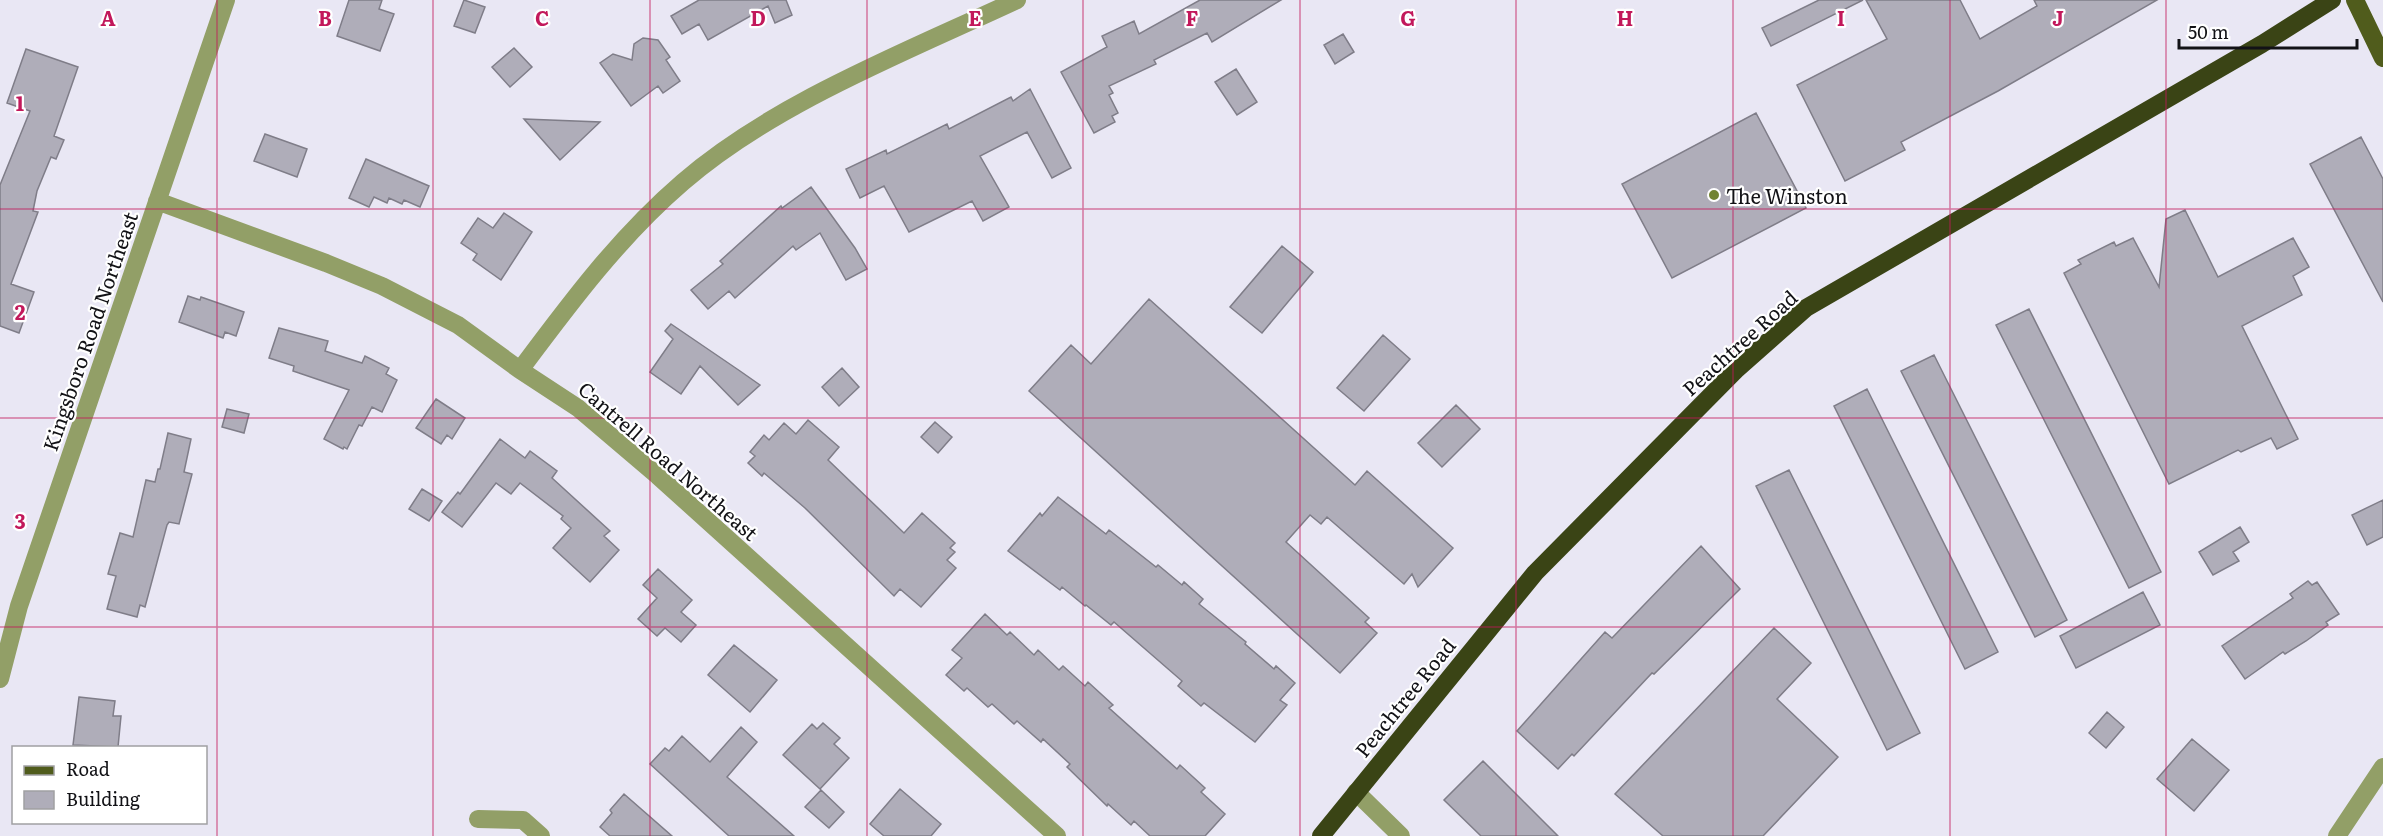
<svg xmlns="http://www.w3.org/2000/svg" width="2383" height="836" font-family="Literata,serif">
<rect width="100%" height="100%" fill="#e9e7f4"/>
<!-- building -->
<path fill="#afadb9" stroke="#7f7d88" stroke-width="1.5" d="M 349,0 L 382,0 L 379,9 L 394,14 L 380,51 L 337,36 Z
M 464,0 L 485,7 L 475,33 L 454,26 Z
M 699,0 L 786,0 L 792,15 L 775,23 L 768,6 L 708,40 L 699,24 L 682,34 L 671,16 Z
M 1200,0 L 1281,0 L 1212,42 L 1207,33 L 1154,60 L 1156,64 L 1109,86 L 1113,93 L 1109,95 L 1118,113 L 1112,116 L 1115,122 L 1094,133 L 1061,72 L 1107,47 L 1102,36 L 1134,21 L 1139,34 Z
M 1819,0 L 1863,0 L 1771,46 L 1762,28 Z
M 1866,0 L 1960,0 L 1980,39 L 2037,6 L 2034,0 L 2157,0 L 1998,91 L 1901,142 L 1905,150 L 1845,181 L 1797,85 L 1887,39 Z
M 1343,34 L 1354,52 L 1335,64 L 1324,45 Z
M 643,38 L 658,40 L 670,57 L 666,60 L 680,81 L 663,93 L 658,86 L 631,106 L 600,63 L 613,54 L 632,60 L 634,44 Z
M 514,48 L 532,67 L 510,87 L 492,67 Z
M 26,49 L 78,67 L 54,136 L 64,140 L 56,159 L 51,157 L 37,191 L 33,211 L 38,212 L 11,284 L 34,292 L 19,333 L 0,326 L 0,185 L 30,111 L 7,103 Z
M 1236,69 L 1257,102 L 1237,115 L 1215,82 Z
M 1030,89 L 1071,168 L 1052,178 L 1027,132 L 980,156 L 1009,207 L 983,221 L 972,201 L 909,232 L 884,186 L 860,198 L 846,169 L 886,150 L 887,154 L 947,124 L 949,129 L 1011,97 L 1013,101 Z
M 1756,113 L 1806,208 L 1672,278 L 1622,184 Z
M 524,119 L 600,122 L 560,160 Z
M 265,134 L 307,149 L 297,177 L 254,161 Z
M 2361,137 L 2383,179 L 2383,302 L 2310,164 Z
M 366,159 L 429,186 L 420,207 L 404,200 L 402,204 L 389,198 L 387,203 L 374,197 L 369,207 L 349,198 Z
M 811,187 L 855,248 L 867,269 L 846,280 L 820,233 L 796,250 L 793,246 L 735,298 L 729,291 L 708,309 L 691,290 L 723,264 L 720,261 L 781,206 L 782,208 Z
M 2185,210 L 2218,277 L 2293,238 L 2309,267 L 2293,276 L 2302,295 L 2242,326 L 2298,439 L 2277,449 L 2271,438 L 2241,452 L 2238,450 L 2169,484 L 2064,273 L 2081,264 L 2078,260 L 2114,242 L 2116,246 L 2133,238 L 2159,287 L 2166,219 Z
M 504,213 L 532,232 L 501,280 L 473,260 L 477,254 L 461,243 L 478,218 L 493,228 Z
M 1282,246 L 1313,272 L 1262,333 L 1230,307 Z
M 188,296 L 200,300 L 201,297 L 244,312 L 236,336 L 225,332 L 223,338 L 179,322 Z
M 1149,299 L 1355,485 L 1367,471 L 1453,548 L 1418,587 L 1412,574 L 1404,584 L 1327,517 L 1321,524 L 1310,515 L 1286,542 L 1369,618 L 1365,622 L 1377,633 L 1340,673 L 1029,391 L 1071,345 L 1091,364 Z
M 2029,309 L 2161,572 L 2129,588 L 1996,325 Z
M 671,324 L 740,371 L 760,385 L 738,405 L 700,366 L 681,394 L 650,372 L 673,339 L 665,331 Z
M 279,328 L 328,341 L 325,351 L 362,363 L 365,356 L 389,368 L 386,374 L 397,380 L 382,412 L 372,407 L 362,426 L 359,425 L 347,449 L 344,447 L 343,449 L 324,439 L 349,390 L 293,371 L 294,366 L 269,358 Z
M 1383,335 L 1410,359 L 1364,411 L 1337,388 Z
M 1934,355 L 2067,620 L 2035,637 L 1901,371 Z
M 842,368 L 859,387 L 839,406 L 822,387 Z
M 1867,389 L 1998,652 L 1965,669 L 1834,406 Z
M 436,399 L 465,418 L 452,439 L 447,435 L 441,444 L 416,428 Z
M 1456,405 L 1480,429 L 1442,467 L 1418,443 Z
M 227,409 L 249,414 L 244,433 L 222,427 Z
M 808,420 L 839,447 L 828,460 L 904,533 L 922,513 L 955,543 L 950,548 L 955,552 L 947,560 L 956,568 L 921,607 L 900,589 L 894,596 L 805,508 L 764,473 L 762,476 L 748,463 L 755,456 L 750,452 L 764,435 L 769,440 L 784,423 L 796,434 Z
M 935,422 L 952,437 L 938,453 L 921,437 Z
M 168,433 L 191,439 L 184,472 L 192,474 L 179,524 L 169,522 L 167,525 L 145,607 L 140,605 L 137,617 L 107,609 L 116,576 L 108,574 L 120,533 L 133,537 L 146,480 L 155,482 L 158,469 L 160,469 Z
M 500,439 L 525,458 L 530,451 L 557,471 L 552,478 L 610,531 L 604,536 L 619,550 L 590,582 L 553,548 L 571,528 L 561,519 L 563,516 L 520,483 L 511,494 L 496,483 L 462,527 L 442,512 L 458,492 L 460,494 Z
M 1789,470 L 1920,733 L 1887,750 L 1756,486 Z
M 422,489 L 442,501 L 429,521 L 409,509 Z
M 1058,497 L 1106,534 L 1109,530 L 1156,567 L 1158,565 L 1182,585 L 1184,582 L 1203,599 L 1199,604 L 1246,642 L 1245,644 L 1274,669 L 1276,666 L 1295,683 L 1280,700 L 1287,705 L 1255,742 L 1204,703 L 1201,706 L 1178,686 L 1182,681 L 1114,622 L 1111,625 L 1086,605 L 1085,606 L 1062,587 L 1060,590 L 1008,551 L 1040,513 L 1042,516 Z
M 2383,500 L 2383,537 L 2367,545 L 2352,515 Z
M 2240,527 L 2249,542 L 2233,552 L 2239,561 L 2213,575 L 2199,552 Z
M 1701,546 L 1740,589 L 1654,674 L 1652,673 L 1574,756 L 1572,754 L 1558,769 L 1517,731 L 1605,632 L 1612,638 Z
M 658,569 L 692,600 L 681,612 L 696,625 L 681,642 L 665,628 L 657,636 L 638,619 L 657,598 L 643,585 Z
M 2308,581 L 2312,585 L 2317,582 L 2339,614 L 2326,622 L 2328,625 L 2306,641 L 2285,654 L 2283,652 L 2245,679 L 2222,646 L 2293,598 L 2290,594 Z
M 2143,592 L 2160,625 L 2076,668 L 2060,636 Z
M 985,614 L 1007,635 L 1010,632 L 1034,655 L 1038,650 L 1059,670 L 1063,666 L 1085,686 L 1088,682 L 1113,705 L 1109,708 L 1177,769 L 1180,765 L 1205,788 L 1201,792 L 1225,814 L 1205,836 L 1150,836 L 1134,821 L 1131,825 L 1108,804 L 1107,806 L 1067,767 L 1070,764 L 1043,739 L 1041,742 L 1017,721 L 1014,724 L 992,704 L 988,707 L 967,688 L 964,691 L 946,675 L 962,658 L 952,650 Z
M 1774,628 L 1811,663 L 1777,699 L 1838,757 L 1763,836 L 1663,836 L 1615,794 Z
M 734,645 L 777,680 L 750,712 L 708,675 Z
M 79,697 L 115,701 L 113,716 L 121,716 L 118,747 L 73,745 Z
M 2107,712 L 2124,727 L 2106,748 L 2089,733 Z
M 823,723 L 840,738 L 834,744 L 849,758 L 820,789 L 783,755 L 812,724 L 817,729 Z
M 741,727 L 757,742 L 727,777 L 794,836 L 729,836 L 650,764 L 665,748 L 669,751 L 682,736 L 710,762 Z
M 2192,739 L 2229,770 L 2194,811 L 2157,779 Z
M 1483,761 L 1558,836 L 1481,836 L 1444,800 Z
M 900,789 L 941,824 L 931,836 L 884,836 L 870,824 Z
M 821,790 L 844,812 L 829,828 L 805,807 Z
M 624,794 L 672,836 L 610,836 L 600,827 L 612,813 L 610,810 Z"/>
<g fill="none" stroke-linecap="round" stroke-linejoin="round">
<!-- minor -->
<path stroke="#929f67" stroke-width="18" d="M 157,201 L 326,263 L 382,286 L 458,325 L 520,370 L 578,408 L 658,476 L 1057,836
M 520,370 C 570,303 619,237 683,182 C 774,103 908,51 1017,0
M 0,679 L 19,606 L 226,0
M 1356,792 L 1401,836
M 478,819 L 523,820 L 541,836
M 2337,836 L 2383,767"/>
<!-- major -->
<path stroke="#505c1c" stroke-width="18" d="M 2355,0 L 2383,58"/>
<!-- highway -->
<path stroke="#3a4415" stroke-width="18" d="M 1321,836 L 1535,573 L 1737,369 L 1806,308 L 2262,44 L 2332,0"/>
</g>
<!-- grid -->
<path fill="none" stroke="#c2185b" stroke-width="1.5" stroke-opacity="0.55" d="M 217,0 L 217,836M 433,0 L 433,836M 650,0 L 650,836M 867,0 L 867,836M 1083,0 L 1083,836M 1300,0 L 1300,836M 1516,0 L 1516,836M 1733,0 L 1733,836M 1950,0 L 1950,836M 2166,0 L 2166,836M 0,209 L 2383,209M 0,418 L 2383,418M 0,627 L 2383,627"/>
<!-- markers -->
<circle fill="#728332" stroke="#fff" stroke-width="2" cx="1714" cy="195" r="6"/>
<g text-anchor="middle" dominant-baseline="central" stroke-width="4.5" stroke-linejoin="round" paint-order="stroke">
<!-- poi labels -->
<g font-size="20" fill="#121216" stroke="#fff" text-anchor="start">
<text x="1726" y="195">The Winston</text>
</g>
<!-- street labels -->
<g font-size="20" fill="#121216" stroke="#fff">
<text transform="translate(89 331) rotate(-71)">Kingsboro Road Northeast</text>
<text transform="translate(1739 342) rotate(-42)">Peachtree Road</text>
<text transform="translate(669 460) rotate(41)">Cantrell Road Northeast</text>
<text transform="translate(1404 697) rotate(-51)">Peachtree Road</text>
</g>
</g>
<g font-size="20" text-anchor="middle" font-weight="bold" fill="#c2185b" stroke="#fff" stroke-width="4.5" stroke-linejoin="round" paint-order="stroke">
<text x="108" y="26">A</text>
<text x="325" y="26">B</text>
<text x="542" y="26">C</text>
<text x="758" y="26">D</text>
<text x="975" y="26">E</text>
<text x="1192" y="26">F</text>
<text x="1408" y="26">G</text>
<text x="1625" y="26">H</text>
<text x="1841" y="26">I</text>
<text x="2058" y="26">J</text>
<text x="20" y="111">1</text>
<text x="20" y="320">2</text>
<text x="20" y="529">3</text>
</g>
<!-- legend -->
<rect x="12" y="746" width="195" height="78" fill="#ffffff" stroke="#a0a0a2" stroke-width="1.5"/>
<rect x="24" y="766" width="30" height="9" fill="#505c1c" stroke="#a0a0a2" stroke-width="1.5"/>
<text x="66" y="776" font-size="18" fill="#121216">Road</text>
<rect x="24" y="791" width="30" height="18" fill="#afadb9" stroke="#a0a0a2" stroke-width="1.5"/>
<text x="66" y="806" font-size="18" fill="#121216">Building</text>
<!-- scale -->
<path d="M2179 39v9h178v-9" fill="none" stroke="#121216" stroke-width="3"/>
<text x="2188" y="39" font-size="18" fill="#121216" stroke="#ffffff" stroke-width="4.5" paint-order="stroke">50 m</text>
</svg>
